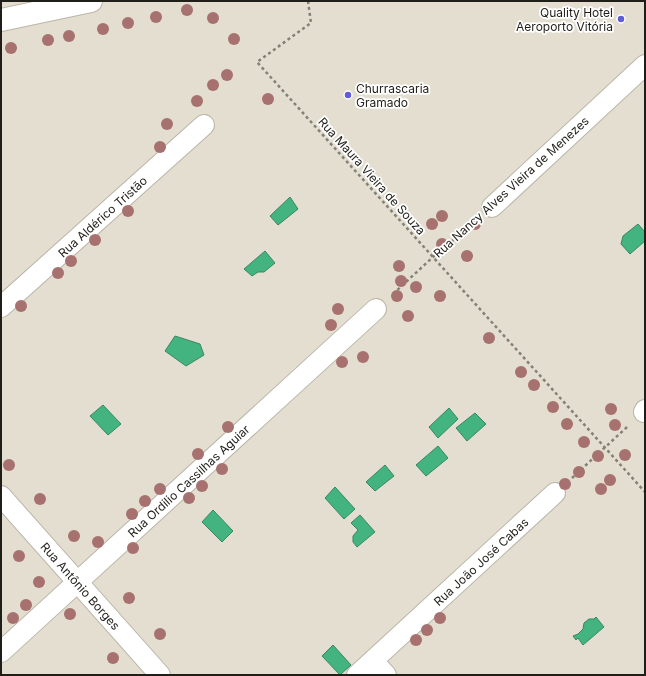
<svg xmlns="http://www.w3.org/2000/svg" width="646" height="676" font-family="Inter,sans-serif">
<rect width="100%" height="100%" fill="#e3ded0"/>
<!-- water -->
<path fill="#43b480" stroke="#388761" d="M 290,197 L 298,209 L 278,225 L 270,216 Z
M 638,224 L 645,232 L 645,241 L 630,254 L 621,244 L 623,236 Z
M 265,251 L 275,263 L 264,272 L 258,272 L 252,276 L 244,269 Z
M 175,336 L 200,344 L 204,355 L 186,366 L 165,351 Z
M 103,405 L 121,424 L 108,435 L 90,416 Z
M 449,408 L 458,419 L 438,438 L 429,427 Z
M 475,413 L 486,424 L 467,441 L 456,428 Z
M 438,446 L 448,458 L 426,476 L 416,465 Z
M 385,465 L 394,476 L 375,491 L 366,482 Z
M 335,487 L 355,509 L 344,519 L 325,498 Z
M 213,510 L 233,531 L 222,542 L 202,522 Z
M 360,515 L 375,532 L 357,547 L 353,542 L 353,536 L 358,530 L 351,523 Z
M 596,617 L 604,627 L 583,645 L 578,638 L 576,640 L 573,636 L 578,634 L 583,629 L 584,623 L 589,619 L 594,619 Z
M 333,645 L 351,665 L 340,675 L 322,656 Z"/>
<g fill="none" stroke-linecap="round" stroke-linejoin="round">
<defs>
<g id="minor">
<path d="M 492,207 L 645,65"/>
<path id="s1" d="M 1,307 L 204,125"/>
<path d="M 644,412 L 645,410"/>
<path id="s2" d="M 1,496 L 160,675"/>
<path id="s3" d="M 1,652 L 376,309"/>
<path d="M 373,661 L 386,675"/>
<path id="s4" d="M 357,675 L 555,493"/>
</g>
<path id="tertiary" d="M 1,20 L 91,1"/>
</defs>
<!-- minor casing -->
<use href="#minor" stroke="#bab5a7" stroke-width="22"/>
<!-- tertiary casing -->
<use href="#tertiary" stroke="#bab5a7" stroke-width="24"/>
<!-- path -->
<path stroke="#838076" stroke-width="2.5" stroke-dasharray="3 3" stroke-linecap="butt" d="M 308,1 L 311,23 L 257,62 L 645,492
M 393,294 L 433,257 L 475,222
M 572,478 L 627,427"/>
<!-- minor -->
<use href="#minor" stroke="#fff" stroke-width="20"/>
<!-- tertiary -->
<use href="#tertiary" stroke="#fff" stroke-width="22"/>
</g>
<!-- trees -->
<g fill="#a6716e">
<circle cx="187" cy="10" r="6"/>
<circle cx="156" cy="17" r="6"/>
<circle cx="213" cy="18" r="6"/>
<circle cx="128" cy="23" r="6"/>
<circle cx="103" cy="29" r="6"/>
<circle cx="69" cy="36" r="6"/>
<circle cx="234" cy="39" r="6"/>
<circle cx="48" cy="40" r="6"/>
<circle cx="11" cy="48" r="6"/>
<circle cx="227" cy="75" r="6"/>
<circle cx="213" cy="85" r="6"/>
<circle cx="268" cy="99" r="6"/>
<circle cx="197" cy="101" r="6"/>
<circle cx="167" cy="124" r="6"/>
<circle cx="160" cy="147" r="6"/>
<circle cx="128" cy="211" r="6"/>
<circle cx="442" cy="216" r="6"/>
<circle cx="432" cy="224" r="6"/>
<circle cx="475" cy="224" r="6"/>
<circle cx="95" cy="240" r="6"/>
<circle cx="442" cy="244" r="6"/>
<circle cx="467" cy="256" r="6"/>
<circle cx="71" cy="261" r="6"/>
<circle cx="399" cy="266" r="6"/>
<circle cx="58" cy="273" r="6"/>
<circle cx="401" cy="281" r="6"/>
<circle cx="416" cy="287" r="6"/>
<circle cx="397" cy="296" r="6"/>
<circle cx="440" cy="296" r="6"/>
<circle cx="21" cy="306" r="6"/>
<circle cx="338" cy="309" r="6"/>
<circle cx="408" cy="316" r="6"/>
<circle cx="331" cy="325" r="6"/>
<circle cx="489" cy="338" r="6"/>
<circle cx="363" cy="357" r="6"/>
<circle cx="342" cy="362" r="6"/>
<circle cx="521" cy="372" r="6"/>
<circle cx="534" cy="385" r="6"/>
<circle cx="553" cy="407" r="6"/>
<circle cx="611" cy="409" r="6"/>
<circle cx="567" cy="424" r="6"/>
<circle cx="615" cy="425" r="6"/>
<circle cx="228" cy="427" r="6"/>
<circle cx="584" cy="442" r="6"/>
<circle cx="198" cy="454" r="6"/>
<circle cx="625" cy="455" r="6"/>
<circle cx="598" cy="456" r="6"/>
<circle cx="9" cy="465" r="6"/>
<circle cx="222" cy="469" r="6"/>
<circle cx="579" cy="472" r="6"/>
<circle cx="610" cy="480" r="6"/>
<circle cx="565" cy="484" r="6"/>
<circle cx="202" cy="486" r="6"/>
<circle cx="160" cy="489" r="6"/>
<circle cx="601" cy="489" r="6"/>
<circle cx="189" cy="498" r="6"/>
<circle cx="40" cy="499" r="6"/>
<circle cx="145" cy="501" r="6"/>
<circle cx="132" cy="514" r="6"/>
<circle cx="74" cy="536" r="6"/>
<circle cx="98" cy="542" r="6"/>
<circle cx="133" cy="548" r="6"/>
<circle cx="19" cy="556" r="6"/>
<circle cx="39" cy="582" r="6"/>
<circle cx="129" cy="598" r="6"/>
<circle cx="26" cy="605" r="6"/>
<circle cx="70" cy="614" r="6"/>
<circle cx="13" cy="618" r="6"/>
<circle cx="440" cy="618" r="6"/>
<circle cx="427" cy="630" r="6"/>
<circle cx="160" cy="634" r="6"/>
<circle cx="416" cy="640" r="6"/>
<circle cx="113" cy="658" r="6"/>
</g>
<!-- markers -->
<g fill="#605dd6" stroke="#fff" stroke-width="1.5">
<circle cx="621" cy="19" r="4"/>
<circle cx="348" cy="95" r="4"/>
</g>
<g text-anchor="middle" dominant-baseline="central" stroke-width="3.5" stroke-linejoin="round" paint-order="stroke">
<!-- poi labels -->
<g font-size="12" fill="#201e19" stroke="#fff" text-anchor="end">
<text x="613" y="12">Quality Hotel<tspan x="613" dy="14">Aeroporto Vitória</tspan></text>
<text x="356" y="88" text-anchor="start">Churrascaria<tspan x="356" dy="14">Gramado</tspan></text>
</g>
<!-- street labels -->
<g font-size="12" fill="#201e19" stroke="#fff">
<text transform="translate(372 176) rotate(48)">Rua Maura Vieira de Souza</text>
<text transform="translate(511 187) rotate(-42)">Rua Nancy Alves Vieira de Menezes</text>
<text stroke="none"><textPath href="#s1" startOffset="136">Rua Aldérico Tristão</textPath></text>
<text stroke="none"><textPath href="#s3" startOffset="254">Rua Ordilio Cassilhas Aguiar</textPath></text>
<text stroke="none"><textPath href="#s4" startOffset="168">Rua João José Cabas</textPath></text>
<text stroke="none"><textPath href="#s2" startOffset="120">Rua Antônio Borges</textPath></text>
</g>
</g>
<!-- border -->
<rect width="646" height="676" fill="none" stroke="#201e19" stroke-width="4"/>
</svg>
